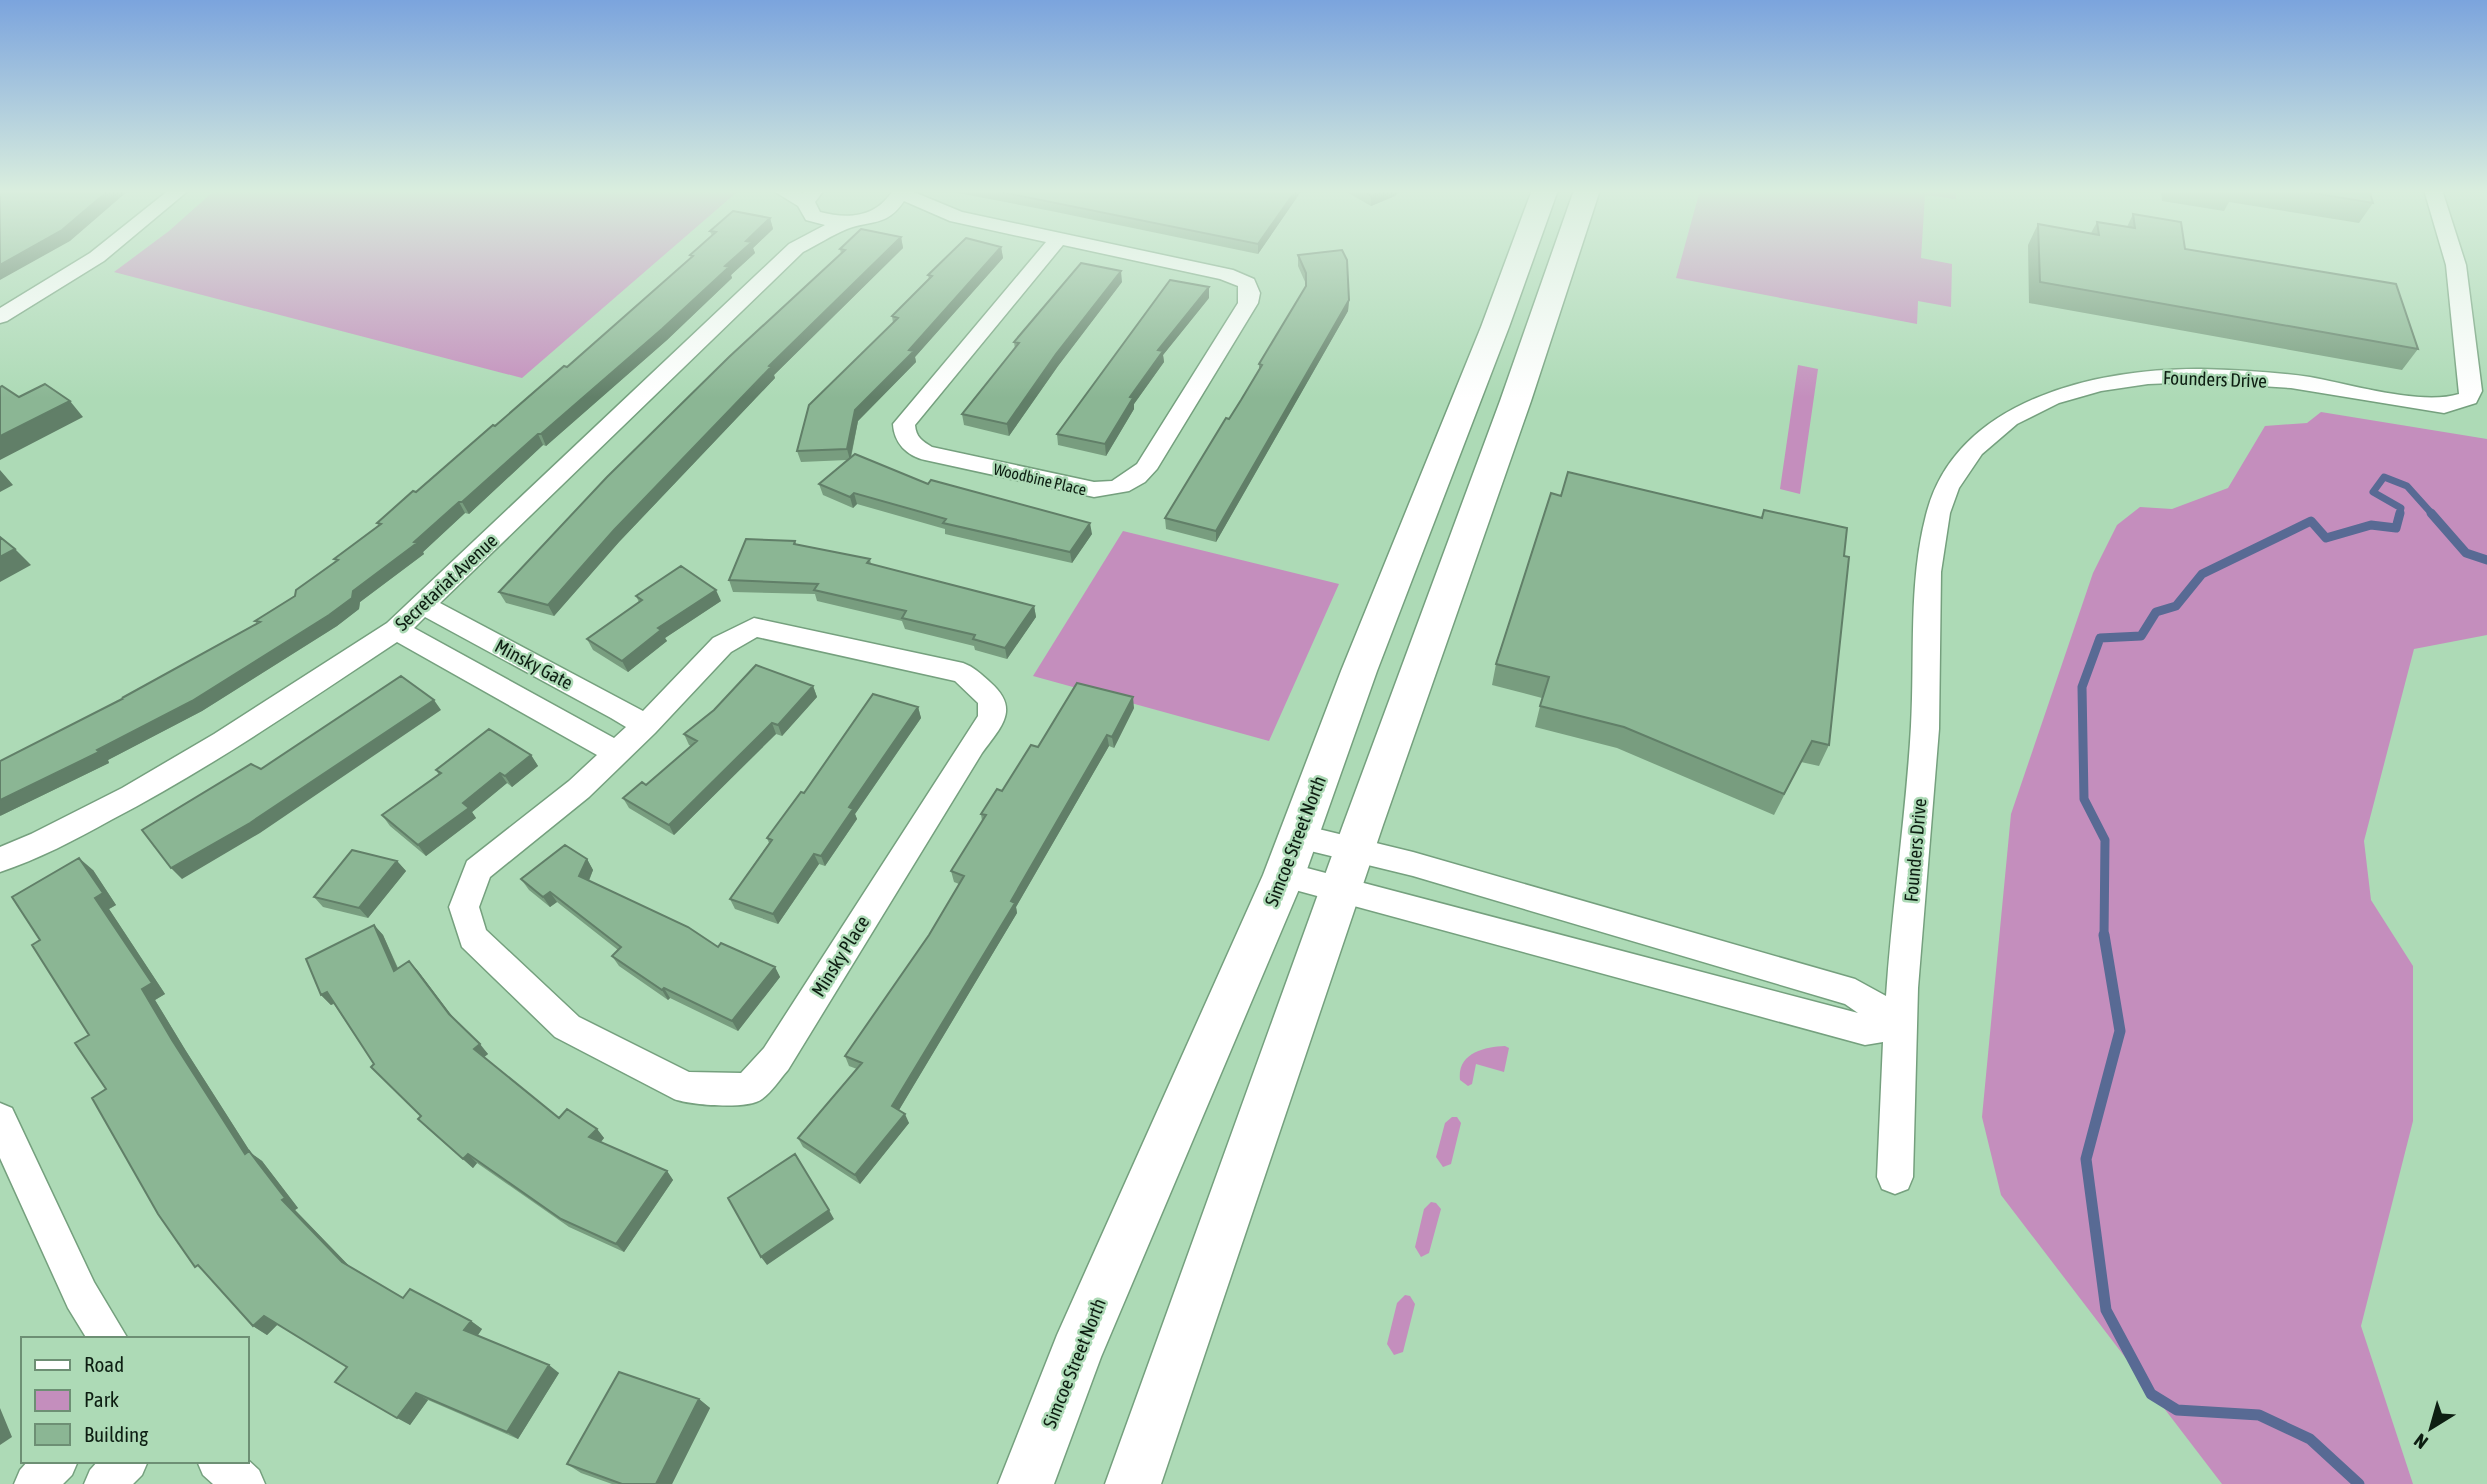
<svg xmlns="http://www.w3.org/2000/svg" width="2487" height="1484" font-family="'Asap Condensed',sans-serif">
<rect width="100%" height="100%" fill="#addab6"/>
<!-- green -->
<path fill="#c48ebd" d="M 215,190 L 727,190 L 737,192 L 522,378 L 114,272 L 169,231 Z
M 1700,190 L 1956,190 L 1956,199 L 1925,195 L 1921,258 L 1952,264 L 1951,307 L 1918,301 L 1917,324 L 1676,278 Z
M 1798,365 L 1818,369 L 1800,494 L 1780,489 Z
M 2321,412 L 2487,439 L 2487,635 L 2414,649 L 2364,841 L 2371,900 L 2413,966 L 2413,1121 L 2361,1326 L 2413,1484 L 2222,1484 L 2001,1195 L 1982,1117 L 2011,814 L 2093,573 L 2117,525 L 2140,507 L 2172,509 L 2228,488 L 2265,426 L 2307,423 Z
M 1123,531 L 1339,584 L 1269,741 L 1033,676 Z
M 1505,1046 L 1509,1048 L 1504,1072 L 1476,1064 L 1472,1084 L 1468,1086 L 1460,1080 C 1457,1053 1484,1047 1505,1046 Z
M 1452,1117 L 1457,1117 L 1461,1123 L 1451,1164 L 1443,1167 L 1436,1157 L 1445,1123 Z
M 1431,1202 L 1436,1203 L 1441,1209 L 1429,1253 L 1421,1257 L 1415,1247 L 1424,1209 Z
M 1405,1295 L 1410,1296 L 1415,1304 L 1403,1352 L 1394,1355 L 1387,1344 L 1397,1303 Z"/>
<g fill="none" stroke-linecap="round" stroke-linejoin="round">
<!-- stream-far2 -->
<path stroke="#586a94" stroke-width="7" d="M 2399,515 L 2401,508 L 2373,492 L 2384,477 L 2407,486 L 2433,515"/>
<!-- stream-far1 -->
<path stroke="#586a94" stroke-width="9" d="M 2431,513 L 2466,553 L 2487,560
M 2104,937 L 2105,840 L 2084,799 L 2082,687 L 2100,638 L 2141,636 L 2156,612 L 2176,606 L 2202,574 L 2311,521 L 2326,538 L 2371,525 L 2396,528 L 2400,513"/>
<!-- stream -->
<path stroke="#586a94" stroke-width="11" d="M 2104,935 L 2120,1031 L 2086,1159 L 2106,1310 L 2151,1394 L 2177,1410 L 2259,1415 L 2310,1439 L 2359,1484"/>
<defs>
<path id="minor" d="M 169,190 L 189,190 L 104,261 L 7,321 L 0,323 L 0,308 L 90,253 Z
M 772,190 L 795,190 L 802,193 L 805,190 L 824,190 L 815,202 L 820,212 C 847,219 874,218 891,193 L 889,190 L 909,190 L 962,212 L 1233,270 L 1254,279 L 1260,293 L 1258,303 L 1157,469 L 1145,482 L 1129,491 L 1094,497 L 925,460 C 907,456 894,443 893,424 L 1046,242 L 950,221 L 904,201 C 887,227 870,220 847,229 C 832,235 817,245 803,252 L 440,603 L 643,711 L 713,638 L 754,618 L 963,663 C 974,667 981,674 990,682 C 1021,709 1001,727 982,753 L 788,1070 C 780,1079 772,1092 762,1099 C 748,1110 690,1105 674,1099 L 555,1037 L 462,947 L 449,907 L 467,861 L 569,781 L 597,755 L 397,642 C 303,704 211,768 111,820 C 75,840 39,859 0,872 L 0,847 L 31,834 L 122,788 L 214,734 L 387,623 L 789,244 L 825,225 L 806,220 L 798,206 ZM 1063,245 L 1220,279 L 1238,286 L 1238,303 L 1137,464 L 1112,481 L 1094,482 L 932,447 C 922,441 916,437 915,425 ZM 425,617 L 611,718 L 626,727 L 614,738 L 414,628 ZM 757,637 L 955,681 L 978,703 L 978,716 L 764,1048 L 741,1073 L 689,1072 L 579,1017 L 486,930 L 479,907 L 490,877 L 589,797 L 655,733 L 731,652 Z
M 2424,190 L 2442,190 L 2466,265 L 2482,391 L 2476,403 L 2444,413 L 2291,388 L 2198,382 L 2148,384 L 2101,391 L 2059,403 L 2017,424 L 1982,454 L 1959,488 L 1950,513 L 1941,572 L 1939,729 L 1918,988 L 1913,1177 L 1908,1189 L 1895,1194 L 1882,1189 L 1877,1177 L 1883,1042 L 1865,1045 L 1273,884 L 1269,875 L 1273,866 L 1284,862 L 1858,1013 L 1845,1004 L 1413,876 L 1298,848 L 1288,844 L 1283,836 L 1288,828 L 1298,824 L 1413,852 L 1855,979 L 1886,996 C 1892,906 1906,816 1911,726 C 1915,656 1908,584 1926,515 C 1955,399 2098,368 2201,369 C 2238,370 2274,372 2310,377 C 2350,384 2421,406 2459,394 L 2446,265 Z
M 0,1103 L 12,1108 L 94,1282 L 128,1339 L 87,1339 L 68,1308 L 0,1158 Z
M 247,1459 L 259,1470 L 265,1484 L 213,1484 L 203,1475 L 197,1461 Z
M 28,1461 L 78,1461 L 72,1475 L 63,1484 L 14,1484 L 20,1470 Z
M 98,1461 L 148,1461 L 142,1475 L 133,1484 L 84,1484 L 90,1470 Z"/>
<path id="secondary" d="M 1532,190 L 1558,190 L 1509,327 L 1377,671 L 1305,875 L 1101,1357 L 1054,1484 L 998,1484 L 1057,1335 L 1263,875 L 1341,671 L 1481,327 Z
M 1574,190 L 1600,190 L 1531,401 L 1383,825 L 1161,1484 L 1105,1484 L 1343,825 L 1500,401 Z"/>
</defs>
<!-- minor casing -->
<use href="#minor" stroke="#75a07e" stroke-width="3"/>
<!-- secondary casing -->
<use href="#secondary" stroke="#75a07e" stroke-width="3"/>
<!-- minor -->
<use href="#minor" fill="#fff" fill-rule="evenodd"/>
<!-- secondary -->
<use href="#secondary" fill="#fff" fill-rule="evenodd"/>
</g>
<!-- wall -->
<path fill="#789d7f" d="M 953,190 L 1302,190 L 1258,254 L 1051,211 L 953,192 Z
M 1345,190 L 1400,190 L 1395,196 L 1371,206 L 1345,191 Z
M 2161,190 L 2369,190 L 2373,203 L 2359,223 L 2229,202 L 2224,211 L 2162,201 Z
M 2133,214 L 2185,249 L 2418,349 L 2402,370 L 2029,303 L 2028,245 L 2038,224 L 2091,233 L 2097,222 L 2127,227 Z
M 770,218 L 773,229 L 753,248 L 755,253 L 731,275 L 732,278 L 667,340 L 546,446 L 543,445 L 469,514 L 465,513 L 423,552 L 424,554 L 360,602 L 359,609 L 337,626 L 202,711 L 108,760 L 109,763 L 0,816 L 123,699 L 122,698 L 257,624 L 255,621 L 295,596 L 336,561 L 334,559 L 379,526 L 377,523 L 416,492 L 567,367 L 691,258 L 690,255 L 712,236 L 710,231 Z
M 901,237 L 903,248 L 774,375 L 775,378 L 619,542 L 554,616 L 506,603 L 499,592 L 841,254 L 840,249 Z
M 1001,247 L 1003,258 L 915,357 L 916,362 L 858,421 L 851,458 L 928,484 L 1092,534 L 1072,563 L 945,534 L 945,529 L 857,504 L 853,508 L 823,495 L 819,484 L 847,460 L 801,462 L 797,451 L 893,323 L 892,316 L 929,279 L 928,275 Z
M 1298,255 L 1349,300 L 1348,311 L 1216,542 L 1166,529 L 1165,518 L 1241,400 L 1259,369 L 1259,364 L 1306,287 L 1306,284 L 1298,266 Z
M 1122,282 L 1058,366 L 1009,436 L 964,425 L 962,414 L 1015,349 L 1014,342 Z
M 1209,298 L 1163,355 L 1164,362 L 1134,404 L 1134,409 L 1106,456 L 1058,445 L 1057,434 Z
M 1561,496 L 1761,518 L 1764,510 L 1844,556 L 1829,745 L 1819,766 L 1801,762 L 1774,815 L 1617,748 L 1535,727 L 1542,698 L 1492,685 L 1496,664 Z
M 795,541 L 796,544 L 870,559 L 871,564 L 1034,606 L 1036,617 L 1007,659 L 975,650 L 974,646 L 905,629 L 902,621 L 817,601 L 815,594 L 733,592 L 729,580 Z
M 636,596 L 721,601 L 665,638 L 667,641 L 628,672 L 593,650 L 587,639 L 639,602 Z
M 813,686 L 817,697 L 782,736 L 776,734 L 674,835 L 629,808 L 623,798 L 646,785 L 691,746 L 689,745 L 684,734 Z
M 918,707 L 921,718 L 855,814 L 857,819 L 825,866 L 819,864 L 778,924 L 735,909 L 730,899 L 769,843 L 767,838 L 804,793 Z
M 1134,708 L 1114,748 L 1109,746 L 1016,907 L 1017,913 L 899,1110 L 909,1123 L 860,1184 L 803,1147 L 798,1138 L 857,1069 L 849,1066 L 845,1056 L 929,935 L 959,884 L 954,882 L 951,871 L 982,821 L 981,814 L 1002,791 L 1038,747 Z
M 531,755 L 538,766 L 512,787 L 507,783 L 472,812 L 476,818 L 426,856 L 390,826 L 382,815 L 439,775 L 436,770 Z
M 587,859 L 593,870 L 589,881 L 718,947 L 775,967 L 780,977 L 738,1031 L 670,998 L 668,1000 L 619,966 L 612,956 L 618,950 L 557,902 L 550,907 L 529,890 L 521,879 Z
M 397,861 L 406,871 L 368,918 L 323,907 L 314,897 Z
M 93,870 L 116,905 L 109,909 L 165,994 L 155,1000 L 186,1051 L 251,1153 L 262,1161 L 298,1208 L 295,1210 L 351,1268 L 403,1298 L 471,1321 L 482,1329 L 477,1336 L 559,1373 L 518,1439 L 428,1400 L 410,1425 L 347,1367 L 278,1324 L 267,1335 L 253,1326 L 106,1089 L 89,1035 L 40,940 Z
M 374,925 L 383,935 L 398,968 L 409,961 L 418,971 L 455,1020 L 488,1054 L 484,1057 L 559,1118 L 597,1129 L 604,1138 L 601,1142 L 667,1171 L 673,1180 L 624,1252 L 569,1227 L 477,1163 L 473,1168 L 427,1128 L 421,1116 L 374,1064 L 334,1004 L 331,1005 L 321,995 Z
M 699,1399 L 710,1408 L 672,1484 L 612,1484 L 581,1473 L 567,1464 Z"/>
<!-- shaded-wall -->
<path fill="#617f68" d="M 109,190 L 129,190 L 70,241 L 0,280 L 0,265 Z
M 1296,190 L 1302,190 L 1258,254 L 1258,244 Z
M 1385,190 L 1400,190 L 1395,196 L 1371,206 L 1371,196 Z
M 770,218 L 773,229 L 753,248 L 755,253 L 731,275 L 732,278 L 667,340 L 546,446 L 541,434 L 725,266 L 746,241 Z
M 901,237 L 903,248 L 774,375 L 775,378 L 619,542 L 554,616 L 548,605 L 614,530 L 769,366 Z
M 1001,247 L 1003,258 L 915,357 L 916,362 L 858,421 L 850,460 L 847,449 L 855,410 Z
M 1121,271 L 1122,282 L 1058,366 L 1009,436 L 1007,424 L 1056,354 Z
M 1209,287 L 1209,298 L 1163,355 L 1164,362 L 1134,404 L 1134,409 L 1106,456 L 1105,444 L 1130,397 L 1158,350 Z
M 1349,300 L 1348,311 L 1216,542 L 1216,531 Z
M 70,401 L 83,417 L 0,460 L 0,436 Z
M 538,434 L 543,445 L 469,514 L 462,502 Z
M 0,470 L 13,485 L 0,492 Z
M 854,493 L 857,504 L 853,508 L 850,497 Z
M 459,502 L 465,513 L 423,552 L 424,554 L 360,602 L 359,609 L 337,626 L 202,711 L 108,760 L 109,763 L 0,816 L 0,800 L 97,750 L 353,591 L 414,542 Z
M 1090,523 L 1092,534 L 1072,563 L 1070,552 Z
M 15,549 L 31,565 L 0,582 L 0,557 Z
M 716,590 L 721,601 L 665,638 L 667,641 L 628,672 L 622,661 L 658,628 Z
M 1034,606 L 1036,617 L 1007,659 L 1005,648 Z
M 813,686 L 817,697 L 782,736 L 778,725 Z
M 1133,697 L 1134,708 L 1114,748 L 1112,737 Z
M 434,700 L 441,710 L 260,833 L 182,879 L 171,868 Z
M 918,707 L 921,718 L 855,814 L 857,819 L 825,866 L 821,856 L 849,807 Z
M 772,723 L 776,734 L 674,835 L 669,825 Z
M 1107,735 L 1109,746 L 1016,907 L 1017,913 L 896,1115 L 892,1106 Z
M 531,755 L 538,766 L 512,787 L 505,776 Z
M 500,773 L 507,783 L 472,812 L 476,818 L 426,856 L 418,845 L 463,803 Z
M 814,854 L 819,864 L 778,924 L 773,914 Z
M 79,858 L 93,870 L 116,905 L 109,909 L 165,994 L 155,1000 L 186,1051 L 251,1153 L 262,1161 L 298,1208 L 295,1210 L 354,1271 L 342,1262 L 282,1200 L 245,1154 L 172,1040 L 142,989 L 95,898 Z
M 587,859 L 593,870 L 586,887 L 579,876 Z
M 397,861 L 406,871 L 368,918 L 359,908 Z
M 550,892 L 557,902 L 550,907 L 543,897 Z
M 374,925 L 383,935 L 403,981 L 394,971 Z
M 409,961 L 418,971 L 458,1024 L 449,1014 Z
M 775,967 L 780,977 L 738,1031 L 732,1021 Z
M 664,988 L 670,998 L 668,1000 L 662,990 Z
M 327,992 L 336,1002 L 331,1005 L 321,995 Z
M 480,1044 L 488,1054 L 483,1058 L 474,1049 Z
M 905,1114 L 909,1123 L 860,1184 L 855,1175 Z
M 597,1129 L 604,1138 L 597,1146 L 589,1137 Z
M 468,1154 L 477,1163 L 473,1168 L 463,1159 Z
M 667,1171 L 673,1180 L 624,1252 L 616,1244 Z
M 829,1210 L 834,1219 L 767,1265 L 761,1257 Z
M 264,1316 L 278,1324 L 267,1335 L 253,1326 Z
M 471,1321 L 482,1329 L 476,1338 L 464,1330 Z
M 549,1365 L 559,1373 L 518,1439 L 507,1432 Z
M 416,1393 L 428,1400 L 410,1425 L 397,1418 Z
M 699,1399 L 710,1408 L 672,1484 L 656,1484 Z
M 0,1408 L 12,1437 L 0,1445 Z"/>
<!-- building -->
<path fill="#8bb694" stroke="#617f68" stroke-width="2" d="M 0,190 L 109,190 L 62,230 L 0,265 Z
M 991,190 L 1296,190 L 1258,244 Z
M 1362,190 L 1385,190 L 1371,196 Z
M 2295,190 L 2369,190 L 2373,203 Z
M 733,211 L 770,218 L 746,241 L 752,242 L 725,266 L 729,267 L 662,329 L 541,434 L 538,434 L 462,502 L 459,502 L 414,542 L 417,543 L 353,591 L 352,598 L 329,615 L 192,701 L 97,750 L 99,752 L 0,800 L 0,761 L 124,698 L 122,698 L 260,622 L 255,621 L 295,596 L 296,590 L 338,560 L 334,559 L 381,524 L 377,523 L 413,491 L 416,492 L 493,425 L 495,426 L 564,366 L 567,367 L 693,256 L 690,255 L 716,232 L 710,231 Z
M 2133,214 L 2181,222 L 2185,249 L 2396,284 L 2418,349 L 2040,282 L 2038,224 L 2099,235 L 2097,222 L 2135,228 Z
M 861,229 L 901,237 L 769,366 L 771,367 L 614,530 L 548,605 L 499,592 L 607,477 L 729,357 L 845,250 L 840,249 Z
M 966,238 L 1001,247 L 909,350 L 914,351 L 855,410 L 847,449 L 797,451 L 809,405 L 898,318 L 892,316 L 932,276 L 928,275 Z
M 1342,250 L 1347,260 L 1349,300 L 1216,531 L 1165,518 L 1226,418 L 1229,419 L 1241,400 L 1262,365 L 1259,364 L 1306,286 L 1306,273 L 1298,255 Z
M 1081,263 L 1121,271 L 1056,354 L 1007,424 L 962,414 L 1019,343 L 1014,342 Z
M 1170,280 L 1209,287 L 1158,350 L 1163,351 L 1130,397 L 1133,398 L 1105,444 L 1057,434 Z
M 45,384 L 70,401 L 0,436 L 0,387 L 2,386 L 19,397 Z
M 855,454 L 928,484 L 931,480 L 1090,523 L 1070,552 L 943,523 L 946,519 L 854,493 L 850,497 L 819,484 Z
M 1568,472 L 1762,518 L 1764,510 L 1847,528 L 1844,556 L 1849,557 L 1829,745 L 1812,741 L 1784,794 L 1624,727 L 1540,706 L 1549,677 L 1496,664 L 1551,493 L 1561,496 Z
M 0,537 L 15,549 L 0,557 Z
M 746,539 L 795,541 L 794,544 L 870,559 L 867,563 L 1034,606 L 1005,648 L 973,639 L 975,635 L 902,618 L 906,611 L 814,590 L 818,584 L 729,580 Z
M 681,566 L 716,590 L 658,628 L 661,630 L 622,661 L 587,639 L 642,600 L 636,596 Z
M 756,665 L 813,686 L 778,725 L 772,723 L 669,825 L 623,798 L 642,782 L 646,785 L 697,741 L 684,734 L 714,710 Z
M 401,676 L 434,700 L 250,823 L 171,868 L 142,830 L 251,764 L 261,769 Z
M 1077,683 L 1133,697 L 1112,737 L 1107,735 L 1011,901 L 1015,903 L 892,1106 L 905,1114 L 855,1175 L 798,1138 L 862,1063 L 845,1056 L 929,935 L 964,876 L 951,871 L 986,815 L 981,814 L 997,789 L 1002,791 L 1031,745 L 1038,747 Z
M 873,694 L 918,707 L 849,807 L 853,809 L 821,856 L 814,854 L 773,914 L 730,899 L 772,840 L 767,838 L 801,792 L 804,793 Z
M 489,729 L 531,755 L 505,776 L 500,773 L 463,803 L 469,808 L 418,845 L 382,815 L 441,773 L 436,770 Z
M 565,845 L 587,859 L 579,876 L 688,927 L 718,947 L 721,943 L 775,967 L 732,1021 L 664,988 L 662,990 L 612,956 L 621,947 L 550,892 L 543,897 L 521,879 Z
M 352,850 L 397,861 L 359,908 L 314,897 Z
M 79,858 L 103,893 L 95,898 L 152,983 L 142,989 L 172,1040 L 245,1154 L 249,1151 L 285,1198 L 282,1200 L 342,1262 L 403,1298 L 410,1289 L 471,1321 L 464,1330 L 549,1365 L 507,1432 L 416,1393 L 397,1418 L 335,1382 L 347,1367 L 264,1316 L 253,1326 L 198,1265 L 195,1267 L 158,1214 L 92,1098 L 106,1089 L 75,1043 L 89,1035 L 32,945 L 40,940 L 12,897 Z
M 374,925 L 394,971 L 409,961 L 449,1014 L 480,1044 L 474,1049 L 559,1118 L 567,1109 L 597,1129 L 589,1137 L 667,1171 L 616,1244 L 561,1219 L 468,1154 L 463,1159 L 418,1119 L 421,1116 L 371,1067 L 374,1064 L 327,992 L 321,995 L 306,959 Z
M 795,1154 L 829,1210 L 761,1257 L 728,1198 Z
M 619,1372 L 699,1399 L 656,1484 L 622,1484 L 567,1464 Z"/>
<!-- sky -->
<linearGradient id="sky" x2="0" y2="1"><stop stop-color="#7ba4dd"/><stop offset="0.48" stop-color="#daeede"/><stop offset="1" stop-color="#daeede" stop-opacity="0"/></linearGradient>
<rect width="2487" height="398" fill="url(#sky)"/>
<g text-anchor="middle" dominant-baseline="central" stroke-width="5" stroke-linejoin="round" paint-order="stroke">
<!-- far-street labels -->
<g font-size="16" fill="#0d1e12" stroke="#addab6">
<text transform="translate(1040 479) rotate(13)">Woodbine Place</text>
</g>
<!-- street labels -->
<g font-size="19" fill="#0d1e12" stroke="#addab6">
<text transform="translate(2215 379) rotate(2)">Founders Drive</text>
<text transform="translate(446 582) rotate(-43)">Secretariat Avenue</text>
<text transform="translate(534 664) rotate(28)">Minsky Gate</text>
<text transform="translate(1295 841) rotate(-69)">Simcoe Street North</text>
<text transform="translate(1915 850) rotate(-85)">Founders Drive</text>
<text transform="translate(840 956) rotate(-58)">Minsky Place</text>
<text transform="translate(1074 1363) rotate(-68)">Simcoe Street North</text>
</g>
</g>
<!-- legend -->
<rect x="21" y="1337" width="228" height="126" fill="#addab6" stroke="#6d8f74" stroke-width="2"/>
<rect x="35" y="1360" width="35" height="10" fill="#ffffff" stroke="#6d8f74" stroke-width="2"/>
<text x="84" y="1372" font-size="21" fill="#0d1e12">Road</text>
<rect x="35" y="1390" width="35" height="21" fill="#c48ebd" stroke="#6d8f74" stroke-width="2"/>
<text x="84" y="1407" font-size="21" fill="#0d1e12">Park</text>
<rect x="35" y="1424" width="35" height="21" fill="#8bb694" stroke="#6d8f74" stroke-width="2"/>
<text x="84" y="1442" font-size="21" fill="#0d1e12">Building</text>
<!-- north arrow -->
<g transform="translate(2431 1428) rotate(217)" stroke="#addab6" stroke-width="5" paint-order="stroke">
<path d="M0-5L12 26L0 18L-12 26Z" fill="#0d1e12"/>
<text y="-10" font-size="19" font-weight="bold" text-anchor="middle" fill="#0d1e12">N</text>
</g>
</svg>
